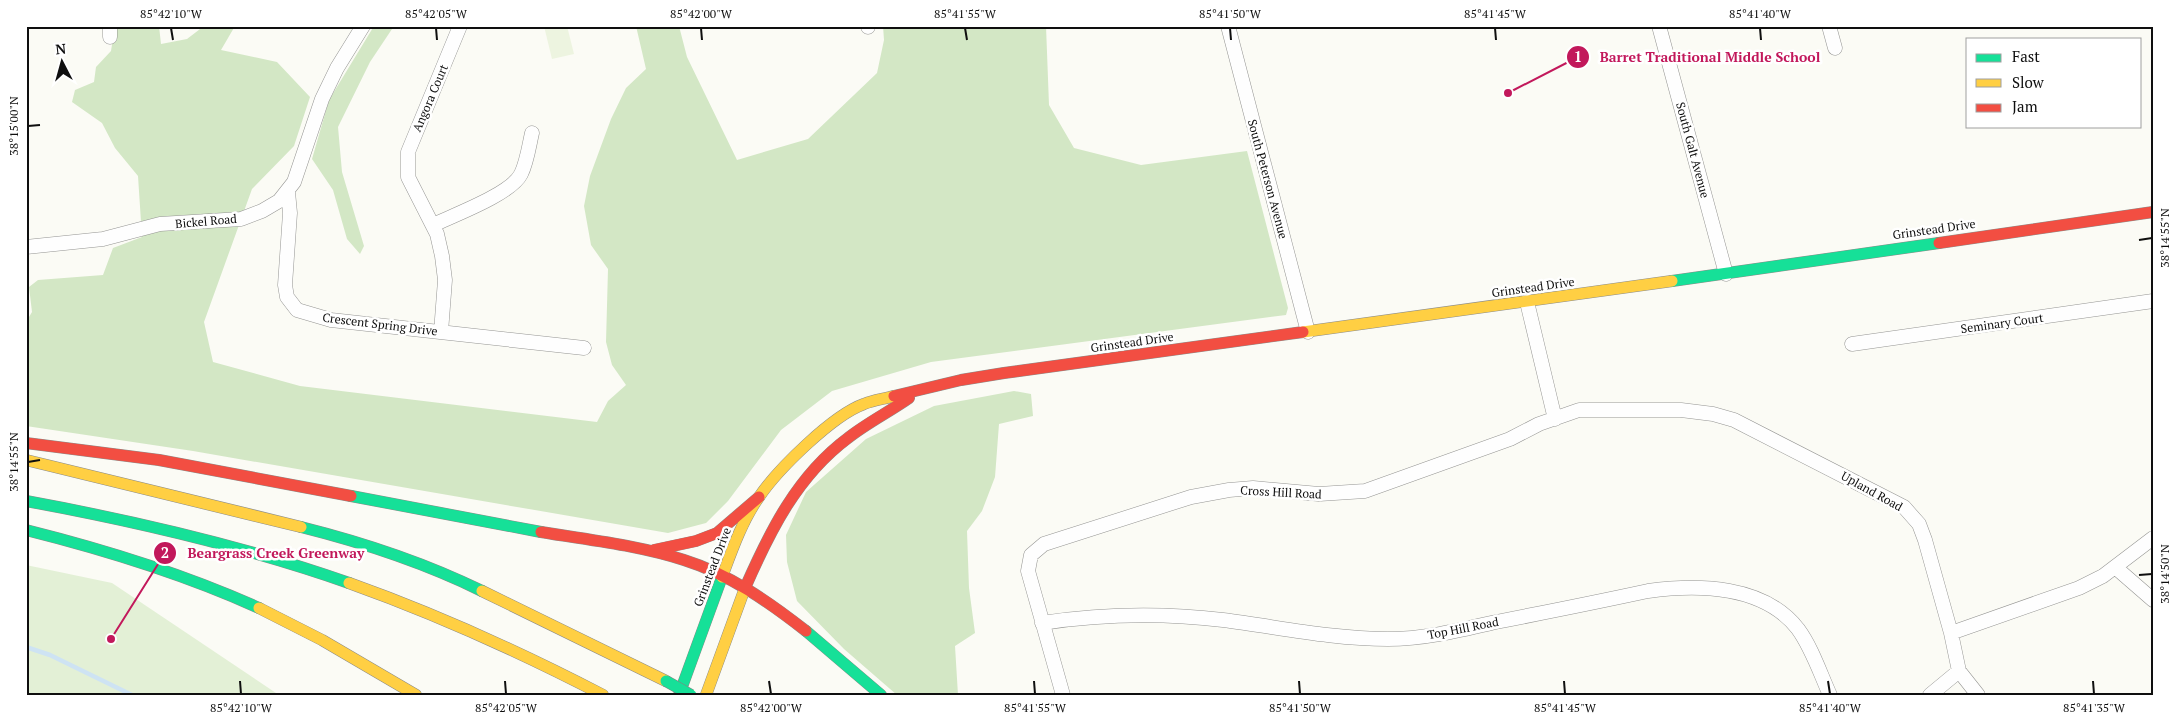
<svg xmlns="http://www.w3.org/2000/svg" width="2179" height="721" font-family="'PT Serif',serif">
<rect width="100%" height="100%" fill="#fbfbf5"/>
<!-- green -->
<path fill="#e3f0d6" d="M 26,565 L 112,583 L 279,695 L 26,695 Z"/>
<!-- forest -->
<path fill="#d3e7c5" d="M 115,26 L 159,26 L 161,44 L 187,39 L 204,26 L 235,26 L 221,50 L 277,62 L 310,97 L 294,146 L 252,189 L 204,322 L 213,362 L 300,386 L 597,422 L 608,401 L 626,385 L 612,365 L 606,342 L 608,269 L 591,245 L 584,206 L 590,176 L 611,119 L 626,88 L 646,69 L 636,26 L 679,26 L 687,57 L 737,160 L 808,139 L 877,73 L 884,40 L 883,26 L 1046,26 L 1049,105 L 1074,148 L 1141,165 L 1247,151 L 1288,308 L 1286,315 L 931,362 L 832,391 L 781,430 L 728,501 L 706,523 L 668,533 L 193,451 L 26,426 L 26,322 L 32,312 L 29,287 L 38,280 L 103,275 L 113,248 L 142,237 L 138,176 L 115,148 L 102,123 L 72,102 L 75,90 L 94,82 L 96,67 L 111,51 Z
M 374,26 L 394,26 L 370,62 L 338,127 L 342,172 L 364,246 L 360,254 L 347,239 L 333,190 L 312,159 L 329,100 Z
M 1014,391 L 1031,394 L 1033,416 L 999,424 L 995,477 L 982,511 L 967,531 L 969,588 L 975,633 L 955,646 L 958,695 L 897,695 L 844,649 L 797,601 L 787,562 L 786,535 L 806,492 L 866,439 L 934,406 Z"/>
<!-- pitch -->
<path fill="#edf4e0" d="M 544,26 L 567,26 L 574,54 L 552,59 Z"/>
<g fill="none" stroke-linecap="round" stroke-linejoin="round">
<!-- stream -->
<path stroke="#cee3f3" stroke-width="4.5" d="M 26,647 L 50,655 L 132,695"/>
<defs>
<path id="street" d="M 868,26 L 868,27
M 1228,26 L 1308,332
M 1659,26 L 1726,274
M 1829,26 L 1835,48
M 110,37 L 110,26
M 288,192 L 290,213 L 285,285 L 287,297 L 297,310 L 331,320 L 584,348
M 433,225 C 454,215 511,194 521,174 C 527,162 529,146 532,133
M 26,247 L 103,239 L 160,224 L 241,219 L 262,211 L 279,201 L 294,182 L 322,99 L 337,68 L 363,26
M 1527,302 L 1555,419
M 441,332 L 445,280 L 442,256 L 437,234 L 408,177 L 408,152 L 460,26
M 1852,344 L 2153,301
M 2115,567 L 2153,600
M 1042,623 C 1101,614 1164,613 1223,620 C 1278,627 1332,639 1388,639 C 1424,639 1461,630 1496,622 C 1547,612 1597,602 1648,591 C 1698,584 1764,585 1798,629 C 1812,648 1820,673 1830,695
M 1951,633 L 2079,588 L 2103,576 L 2153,538
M 1063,695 L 1028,571 L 1031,555 L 1044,544 L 1191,497 L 1229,490 L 1253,488 L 1319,494 L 1365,491 L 1510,439 L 1539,424 L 1579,410 L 1681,410 L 1713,414 L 1734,420 L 1904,507 L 1919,524 L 1925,540 L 1951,633 L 1959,671 L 1978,695
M 1930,695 L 1959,671"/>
<path id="fast" d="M 1672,281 L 1939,243
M 351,496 L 541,532
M 26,501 C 135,521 244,546 349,583
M 301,527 C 361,542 427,564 482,591
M 26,530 C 106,550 184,574 259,608
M 806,631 L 881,695
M 679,695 L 722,577"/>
<path id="slow" d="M 1303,332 L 1672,281
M 26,460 L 301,527
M 722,577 C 732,550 742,521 759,497 C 778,469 833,415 864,404 C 874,400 884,399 894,396
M 349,583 C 436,614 520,652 603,695
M 482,591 L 666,681
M 259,608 L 322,640 L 416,695
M 706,695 L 745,588"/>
<path id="jam" d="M 1939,243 L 2153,212
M 894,396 L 961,380 L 1004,373 L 1303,332
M 26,443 L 159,460 L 351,496
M 541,532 C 588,540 638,545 684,560 C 729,574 769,602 806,631
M 654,550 L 696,541 L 717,533 L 759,497
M 745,588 C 770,531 797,476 848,438 C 867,423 889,412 909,398"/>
</defs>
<!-- street casing -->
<use href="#street" stroke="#959593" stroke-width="15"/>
<!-- fast casing -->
<use href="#fast" stroke="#8c8c89" stroke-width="12"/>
<!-- slow casing -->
<use href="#slow" stroke="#8c8c89" stroke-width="12"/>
<!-- jam casing -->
<use href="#jam" stroke="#8c8c89" stroke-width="12"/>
<!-- street -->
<use href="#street" stroke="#fefefe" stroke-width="14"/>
<!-- fast -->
<use href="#fast" stroke="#16e098" stroke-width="11"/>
<!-- slow -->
<use href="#slow" stroke="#ffcf43" stroke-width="11"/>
<!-- jam -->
<use href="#jam" stroke="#f24e42" stroke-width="11"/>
<defs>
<path id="fast-bridge" d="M 666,681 L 691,695"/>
</defs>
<!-- fast-bridge casing -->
<use href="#fast-bridge" stroke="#838380" stroke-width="12" stroke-linecap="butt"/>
<!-- fast-bridge -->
<use href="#fast-bridge" stroke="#16e098" stroke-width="11"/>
</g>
<!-- ticks -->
<path fill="none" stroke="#0f0f0f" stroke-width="2" d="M 171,28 L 173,40M 436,28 L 437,40M 701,28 L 702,40M 965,28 L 967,40M 1230,28 L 1231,40M 1495,28 L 1496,40M 1760,28 L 1761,40M 28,126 L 40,125M 2139,240 L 2152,238M 28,462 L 40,460M 2139,575 L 2152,574M 240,681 L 241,694M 505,681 L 506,694M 769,681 L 771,694M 1034,681 L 1035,694M 1299,681 L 1300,694M 1564,681 L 1565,694M 1828,681 L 1830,694M 2093,681 L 2094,694"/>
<g text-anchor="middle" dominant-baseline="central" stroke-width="5" stroke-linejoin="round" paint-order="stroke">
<!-- street labels -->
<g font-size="12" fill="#0f0f0f" stroke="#fff">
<text transform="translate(430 98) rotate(-67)">Angora Court</text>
<text transform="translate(1693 150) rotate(75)">South Galt Avenue</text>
<text transform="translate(1268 179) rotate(75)">South Peterson Avenue</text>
<text transform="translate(206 221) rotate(-5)">Bickel Road</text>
<text transform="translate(1934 229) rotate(-8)">Grinstead Drive</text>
<text transform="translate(1533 287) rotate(-8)">Grinstead Drive</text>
<text transform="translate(2002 323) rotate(-8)">Seminary Court</text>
<text transform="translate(380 324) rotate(7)">Crescent Spring Drive</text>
<text transform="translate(1132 342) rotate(-8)">Grinstead Drive</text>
<text transform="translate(1872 491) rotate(29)">Upland Road</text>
<text transform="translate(1281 492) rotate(3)">Cross Hill Road</text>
<text transform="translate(712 567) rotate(-69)">Grinstead Drive</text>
<text transform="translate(1463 628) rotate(-11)">Top Hill Road</text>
</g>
</g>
<!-- callouts -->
<path fill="none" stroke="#c2185b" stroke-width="2" d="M1508 93L1578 57M111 639L165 553"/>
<g fill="#c2185b" stroke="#fff" stroke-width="2">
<circle cx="1508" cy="93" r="5"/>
<circle cx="111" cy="639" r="5"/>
<circle cx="1578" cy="57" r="12"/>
<circle cx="165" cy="553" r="12"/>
</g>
<g font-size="15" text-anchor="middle" font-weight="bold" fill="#fff">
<text x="1578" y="62">1</text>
<text x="165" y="558">2</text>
</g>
<g font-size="14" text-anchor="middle" font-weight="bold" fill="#c2185b" stroke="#fff" stroke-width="5" stroke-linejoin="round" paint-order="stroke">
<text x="1710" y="62">Barret Traditional Middle School</text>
<text x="276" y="558">Beargrass Creek Greenway</text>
</g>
<!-- border -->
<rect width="2179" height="721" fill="none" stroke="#ffffff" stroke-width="55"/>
<!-- legend -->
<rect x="1966" y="38" width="175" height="90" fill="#ffffff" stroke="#9f9f9f"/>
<rect x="1976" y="54" width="25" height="8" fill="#16e098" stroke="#9f9f9f"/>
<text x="2012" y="62" font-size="15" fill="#0f0f0f">Fast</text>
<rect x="1976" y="79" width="25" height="8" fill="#ffcf43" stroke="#9f9f9f"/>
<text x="2012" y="88" font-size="15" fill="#0f0f0f">Slow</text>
<rect x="1976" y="104" width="25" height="8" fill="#f24e42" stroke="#9f9f9f"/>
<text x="2012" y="112" font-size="15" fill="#0f0f0f">Jam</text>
<!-- north arrow -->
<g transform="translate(62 62) rotate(354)" stroke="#ffffff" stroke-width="4" paint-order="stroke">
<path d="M0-4L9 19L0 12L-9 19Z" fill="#0f0f0f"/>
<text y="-8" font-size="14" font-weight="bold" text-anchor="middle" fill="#0f0f0f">N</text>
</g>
<rect x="28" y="28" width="2124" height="666" fill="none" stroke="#0f0f0f" stroke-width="2"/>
<g font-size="12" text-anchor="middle" fill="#0f0f0f">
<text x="171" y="18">85°42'10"W</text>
<text x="436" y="18">85°42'05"W</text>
<text x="701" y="18">85°42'00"W</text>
<text x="965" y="18">85°41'55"W</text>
<text x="1230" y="18">85°41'50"W</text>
<text x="1495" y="18">85°41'45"W</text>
<text x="1760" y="18">85°41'40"W</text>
<text transform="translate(14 126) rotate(-90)" y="4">38°15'00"N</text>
<text transform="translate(2165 238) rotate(-90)" y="4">38°14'55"N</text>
<text transform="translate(14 462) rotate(-90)" y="4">38°14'55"N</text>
<text transform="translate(2165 574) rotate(-90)" y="4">38°14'50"N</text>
<text x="241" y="712">85°42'10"W</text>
<text x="506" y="712">85°42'05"W</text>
<text x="771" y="712">85°42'00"W</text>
<text x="1035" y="712">85°41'55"W</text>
<text x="1300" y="712">85°41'50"W</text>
<text x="1565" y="712">85°41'45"W</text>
<text x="1830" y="712">85°41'40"W</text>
<text x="2094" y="712">85°41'35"W</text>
</g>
</svg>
